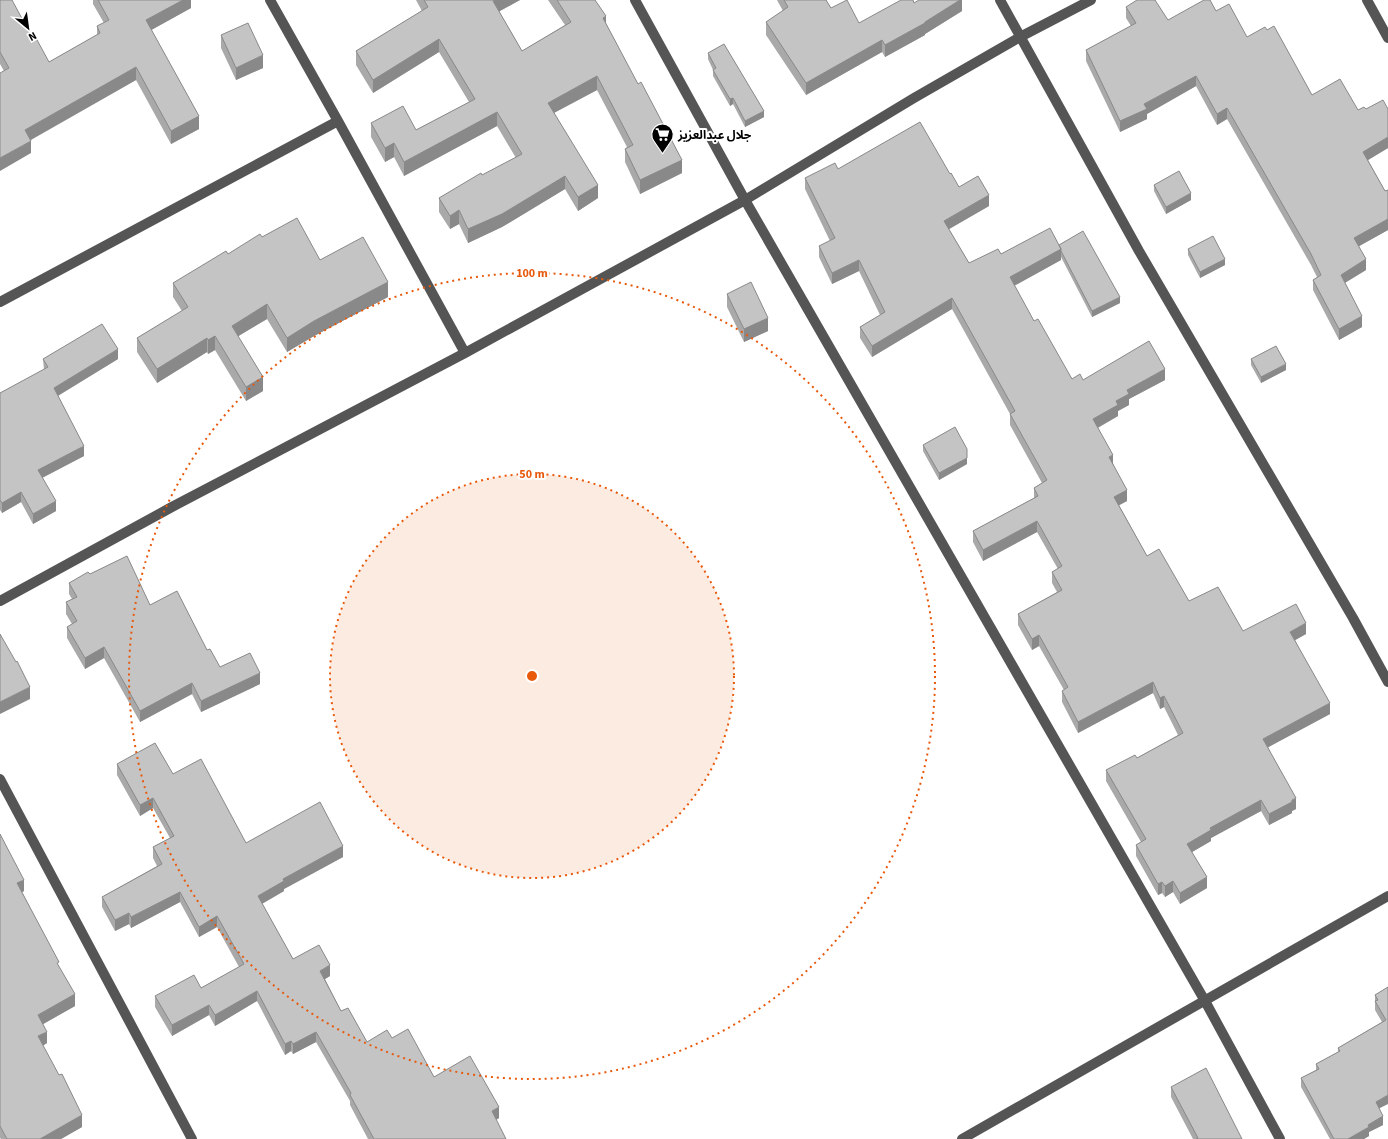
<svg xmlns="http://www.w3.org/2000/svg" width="1388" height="1139" font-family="'Source Sans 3','Noto Sans Arabic',sans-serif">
<rect width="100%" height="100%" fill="#fff"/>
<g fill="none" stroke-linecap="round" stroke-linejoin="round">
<!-- minor -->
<path stroke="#555" stroke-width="10" d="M 270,0 L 338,121 L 465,353
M 635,0 L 745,200 L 1205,1001 L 1280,1139
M 1000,0 L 1139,251 L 1353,618 L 1388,682
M 1367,0 L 1388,38
M 0,302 L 338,121
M 0,601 L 170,508 L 465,353 L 745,200 L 914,98 L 1020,37 L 1091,0
M 0,779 L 192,1139
M 962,1139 L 1388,896"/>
</g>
<!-- wall -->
<path fill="#a9a9a9" d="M 0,0 L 33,39 L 49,62 L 97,35 L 97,26 L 104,23 L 93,4 L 93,0 L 191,0 L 191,8 L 151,30 L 199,129 L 171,144 L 136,80 L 31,140 L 31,153 L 4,71 L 0,64 Z
M 416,0 L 520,0 L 499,11 L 522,51 L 565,25 L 548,0 L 595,0 L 606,24 L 682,173 L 640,194 L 625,162 L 625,149 L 627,147 L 597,90 L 554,113 L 598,198 L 578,211 L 565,189 L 502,227 L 468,243 L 459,224 L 450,229 L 439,212 L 439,198 L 516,158 L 497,126 L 404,176 L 394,157 L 385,162 L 371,137 L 371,123 L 416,130 L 469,102 L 439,52 L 373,93 L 356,65 L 356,51 L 422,11 Z
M 777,0 L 826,0 L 831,8 L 859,23 L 914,3 L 962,0 L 962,11 L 925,34 L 925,35 L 885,57 L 882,52 L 806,95 L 766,35 L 766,22 L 783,11 Z
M 1126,7 L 1168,20 L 1216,11 L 1247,37 L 1312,95 L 1358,110 L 1388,148 L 1368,160 L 1385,191 L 1388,190 L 1388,230 L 1359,246 L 1366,270 L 1345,283 L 1362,327 L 1339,340 L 1313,290 L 1313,280 L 1317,277 L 1311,265 L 1227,119 L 1217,125 L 1196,86 L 1147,114 L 1147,119 L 1120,132 L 1086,61 L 1086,50 L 1131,26 L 1126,18 Z
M 221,35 L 263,68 L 236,80 L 221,48 Z
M 708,53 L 764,117 L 745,127 L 733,104 L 730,106 L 713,76 L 713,70 L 708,59 Z
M 838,169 L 950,174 L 959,187 L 989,206 L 949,229 L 969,263 L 1001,254 L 1059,245 L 1120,303 L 1092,317 L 1061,257 L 1061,260 L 1014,286 L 1034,321 L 1072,379 L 1083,380 L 1165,380 L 1129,399 L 1129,405 L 1118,411 L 1118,416 L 1098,428 L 1113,463 L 1127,501 L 1119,505 L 1147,556 L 1189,601 L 1243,631 L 1306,634 L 1295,640 L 1330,714 L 1268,747 L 1296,809 L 1292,811 L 1292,813 L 1269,825 L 1261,811 L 1211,838 L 1211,841 L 1192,852 L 1207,888 L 1180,904 L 1173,892 L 1165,897 L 1162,893 L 1158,895 L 1136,856 L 1136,845 L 1141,842 L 1106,781 L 1106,770 L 1137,758 L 1178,735 L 1164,707 L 1160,709 L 1153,693 L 1078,733 L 1062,702 L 1062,691 L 1064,690 L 1039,646 L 1032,650 L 1018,625 L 1018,614 L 1057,592 L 1052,583 L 1052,572 L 1058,569 L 1037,532 L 983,561 L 973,542 L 973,531 L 1034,498 L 1034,488 L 1042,483 L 1010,425 L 1010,414 L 952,309 L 872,357 L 860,338 L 860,327 L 880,315 L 859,271 L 832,284 L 819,257 L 819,246 L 830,241 L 805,189 L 805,178 Z
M 1154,185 L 1191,200 L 1166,214 L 1154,191 Z
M 262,237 L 320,260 L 388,297 L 314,336 L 287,352 L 267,319 L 238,336 L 263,391 L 246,401 L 215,350 L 208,354 L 207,352 L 157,383 L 137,352 L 137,338 L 182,311 L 173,297 L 173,283 L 228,254 Z
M 1188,249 L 1225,265 L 1200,278 L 1188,255 Z
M 727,294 L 768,331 L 744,342 L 727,307 Z
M 43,359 L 118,359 L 58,396 L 84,456 L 42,478 L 56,511 L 33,524 L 21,502 L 2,513 L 0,510 L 0,393 L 44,370 Z
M 1251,359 L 1286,370 L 1261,383 L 1251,365 Z
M 923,445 L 967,464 L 939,480 L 923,451 Z
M 90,574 L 150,605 L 207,650 L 220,667 L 260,684 L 201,712 L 192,694 L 140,722 L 104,658 L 85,669 L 67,638 L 67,627 L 72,624 L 66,614 L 66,602 L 72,599 L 69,594 L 69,583 Z
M 117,764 L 173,774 L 246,843 L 343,857 L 284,889 L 284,891 L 262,904 L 293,959 L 330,976 L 325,979 L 341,1011 L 367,1042 L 392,1038 L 434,1077 L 499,1118 L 496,1120 L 506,1139 L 368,1139 L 350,1105 L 350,1101 L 316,1042 L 293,1054 L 291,1051 L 285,1055 L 257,1001 L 215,1026 L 209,1015 L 172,1036 L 155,1007 L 155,996 L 201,988 L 239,967 L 217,927 L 199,937 L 180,902 L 131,928 L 129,924 L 115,931 L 102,907 L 102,897 L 157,866 L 153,858 L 153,847 L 170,838 L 153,808 L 140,816 L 117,775 Z
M 0,834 L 24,891 L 22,892 L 59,967 L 75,1006 L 43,1024 L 47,1043 L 43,1046 L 82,1127 L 61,1139 L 1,1139 L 0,1138 Z
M 1388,987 L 1379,1109 L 1383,1125 L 1369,1132 L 1369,1136 L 1364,1139 L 1330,1139 L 1301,1087 L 1301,1078 L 1316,1070 L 1316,1064 L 1338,1052 L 1338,1048 L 1382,1022 L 1375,1010 L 1375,995 Z
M 1171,1087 L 1242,1139 L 1193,1139 L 1171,1097 Z"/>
<!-- shaded-wall -->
<path fill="#898989" d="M 183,0 L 191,0 L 191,8 L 146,33 L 146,20 Z
M 495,0 L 520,0 L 493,15 L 493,1 Z
M 960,0 L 962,0 L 962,11 L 925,34 L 925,35 L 885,57 L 885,45 L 925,22 Z
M 606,16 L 606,30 L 603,18 Z
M 439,39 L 439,52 L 373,93 L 373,80 Z
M 882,40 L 882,52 L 806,95 L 806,83 Z
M 263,55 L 263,68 L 236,80 L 236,68 Z
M 136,67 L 136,80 L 25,143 L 25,130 Z
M 597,76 L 597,90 L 548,116 L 548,103 Z
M 1196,76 L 1196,86 L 1147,114 L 1147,119 L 1120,132 L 1120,121 L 1144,104 Z
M 733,98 L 733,104 L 730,106 L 730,99 Z
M 1227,108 L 1227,119 L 1217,125 L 1217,114 Z
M 764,111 L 764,117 L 745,127 L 745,121 Z
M 497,112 L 497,126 L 404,176 L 404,162 Z
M 199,116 L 199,129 L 171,144 L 171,131 Z
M 1388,137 L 1388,148 L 1363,163 L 1363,152 Z
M 31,141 L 31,153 L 0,171 L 0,158 Z
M 394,143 L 394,157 L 385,162 L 385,148 Z
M 682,160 L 682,173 L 640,194 L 640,180 Z
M 565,176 L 565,189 L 502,227 L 468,243 L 468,229 Z
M 598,185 L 598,198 L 578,211 L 578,197 Z
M 1191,193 L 1191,200 L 1166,214 L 1166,207 Z
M 989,195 L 989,206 L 944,232 L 944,221 Z
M 459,210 L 459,224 L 450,229 L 450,216 Z
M 1388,219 L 1388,230 L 1354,249 L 1354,238 Z
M 1061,249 L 1061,260 L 1010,288 L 1010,277 Z
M 1225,259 L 1225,265 L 1200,278 L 1200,272 Z
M 1366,259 L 1366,270 L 1341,285 L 1341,275 Z
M 859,260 L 859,271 L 832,284 L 832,273 Z
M 388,282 L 388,297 L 314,336 L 287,352 L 287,338 L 314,321 Z
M 1120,297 L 1120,303 L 1092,317 L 1092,311 Z
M 952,298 L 952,309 L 872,357 L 872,346 Z
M 267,304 L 267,319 L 232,340 L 232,326 Z
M 1362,316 L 1362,327 L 1339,340 L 1339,329 Z
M 768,318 L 768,331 L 744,342 L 744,329 Z
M 215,336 L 215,350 L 208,354 L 208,340 Z
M 207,338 L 207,352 L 157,383 L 157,369 Z
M 118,349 L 118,359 L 54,398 L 54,388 Z
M 1286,364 L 1286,370 L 1261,383 L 1261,377 Z
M 1165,369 L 1165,380 L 1129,399 L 1129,405 L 1118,411 L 1118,416 L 1093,430 L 1093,419 L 1116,401 L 1127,390 Z
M 263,377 L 263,391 L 246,401 L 246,387 Z
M 84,446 L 84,456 L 38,480 L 38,470 Z
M 1113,455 L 1113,466 L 1109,457 Z
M 967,458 L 967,464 L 939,480 L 939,473 Z
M 1127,490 L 1127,501 L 1114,508 L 1114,497 Z
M 21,492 L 21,502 L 2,513 L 2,503 Z
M 56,501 L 56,511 L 33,524 L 33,514 Z
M 1037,521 L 1037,532 L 983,561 L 983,550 Z
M 1306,623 L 1306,634 L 1290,643 L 1290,632 Z
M 1039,635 L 1039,646 L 1032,650 L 1032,639 Z
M 104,647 L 104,658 L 85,669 L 85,658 Z
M 260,673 L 260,684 L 201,712 L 201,701 Z
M 1153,682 L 1153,693 L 1078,733 L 1078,722 Z
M 192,683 L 192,694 L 140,722 L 140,711 Z
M 30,687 L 30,699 L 0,714 L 0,702 Z
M 1164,696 L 1164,707 L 1160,709 L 1160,698 Z
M 1330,703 L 1330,714 L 1263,750 L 1263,739 Z
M 153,798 L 153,808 L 140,816 L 140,805 Z
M 1296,798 L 1296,809 L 1292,811 L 1292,813 L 1269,825 L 1269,814 Z
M 1261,800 L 1261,811 L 1211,838 L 1211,841 L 1187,855 L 1187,844 L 1210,828 Z
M 343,846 L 343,857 L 284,889 L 284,891 L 258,906 L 258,896 L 283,879 Z
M 1207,877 L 1207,888 L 1180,904 L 1180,893 Z
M 24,880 L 24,891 L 17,895 L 17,883 Z
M 1173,881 L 1173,892 L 1165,897 L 1165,886 Z
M 1162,882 L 1162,893 L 1158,895 L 1158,884 Z
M 180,892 L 180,902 L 131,928 L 131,917 Z
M 129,913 L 129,924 L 115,931 L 115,920 Z
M 217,916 L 217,927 L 199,937 L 199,927 Z
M 330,965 L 330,976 L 320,982 L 320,971 Z
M 257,991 L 257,1001 L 215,1026 L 215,1015 Z
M 75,994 L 75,1006 L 38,1027 L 38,1015 Z
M 209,1005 L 209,1015 L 172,1036 L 172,1025 Z
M 47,1032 L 47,1043 L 38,1048 L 38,1036 Z
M 316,1032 L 316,1042 L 293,1054 L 293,1044 Z
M 291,1041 L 291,1051 L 285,1055 L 285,1044 Z
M 1388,1095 L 1388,1104 L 1376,1110 L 1376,1102 Z
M 499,1107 L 499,1118 L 492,1122 L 492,1111 Z
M 82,1115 L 82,1127 L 61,1139 L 40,1139 Z
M 1383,1116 L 1383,1125 L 1369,1132 L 1369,1136 L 1364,1139 L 1348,1139 L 1368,1125 Z"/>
<!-- building -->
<path fill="#c4c4c4" stroke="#898989" d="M 0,0 L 12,0 L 33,39 L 36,38 L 49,62 L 100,33 L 97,26 L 109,20 L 98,0 L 183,0 L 146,20 L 199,116 L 171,131 L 136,67 L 25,130 L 31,141 L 0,158 L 0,73 L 9,68 L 0,52 Z
M 424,0 L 495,0 L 493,1 L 522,51 L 571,22 L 557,0 L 595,0 L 606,16 L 603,18 L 638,84 L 641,82 L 682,160 L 640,180 L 625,149 L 633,145 L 597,76 L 548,103 L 598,185 L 578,197 L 565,176 L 502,214 L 468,229 L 459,210 L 450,216 L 439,198 L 481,173 L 482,175 L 522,154 L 497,112 L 404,162 L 394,143 L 385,148 L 371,123 L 403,106 L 416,130 L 475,99 L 439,39 L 373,80 L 356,51 L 428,7 Z
M 784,0 L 826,0 L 831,8 L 847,0 L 859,23 L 901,0 L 913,0 L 914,3 L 919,0 L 960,0 L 925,22 L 925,23 L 885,45 L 882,40 L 806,83 L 766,22 L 788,7 Z
M 1137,0 L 1155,0 L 1168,20 L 1204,0 L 1210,0 L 1216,11 L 1229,4 L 1247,37 L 1265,27 L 1267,30 L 1274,26 L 1312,95 L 1340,79 L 1358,110 L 1364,107 L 1366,109 L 1383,100 L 1388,109 L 1388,137 L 1363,152 L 1385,191 L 1388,190 L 1388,219 L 1354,238 L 1366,259 L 1341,275 L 1362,316 L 1339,329 L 1313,280 L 1321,275 L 1311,254 L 1227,108 L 1217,114 L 1196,76 L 1144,104 L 1147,109 L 1120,121 L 1086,50 L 1136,23 L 1126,7 Z
M 248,23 L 263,55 L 236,68 L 221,35 Z
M 724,44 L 764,111 L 745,121 L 733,98 L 730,99 L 713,70 L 716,68 L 708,53 Z
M 920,122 L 950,174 L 951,173 L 959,187 L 978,176 L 989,195 L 944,221 L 969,263 L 998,249 L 1001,254 L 1050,228 L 1061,249 L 1010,277 L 1034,321 L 1038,319 L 1072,379 L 1080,374 L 1083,380 L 1149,341 L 1165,369 L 1127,390 L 1129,394 L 1116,401 L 1118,405 L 1093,419 L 1113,455 L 1109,457 L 1127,490 L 1114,497 L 1147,556 L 1159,549 L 1189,601 L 1218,587 L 1243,631 L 1296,604 L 1306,623 L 1290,632 L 1330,703 L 1263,739 L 1296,798 L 1292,800 L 1292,802 L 1269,814 L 1261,800 L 1210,828 L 1211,830 L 1187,844 L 1207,877 L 1180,893 L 1173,881 L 1165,886 L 1162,882 L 1158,884 L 1136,845 L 1146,839 L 1106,770 L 1135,755 L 1137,758 L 1183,733 L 1164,696 L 1160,698 L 1153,682 L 1078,722 L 1062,691 L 1068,687 L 1039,635 L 1032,639 L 1018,614 L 1062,590 L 1052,572 L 1062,566 L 1037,521 L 983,550 L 973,531 L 1038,496 L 1034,488 L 1047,480 L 1010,414 L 1015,411 L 952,298 L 872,346 L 860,327 L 885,312 L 859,260 L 832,273 L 819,246 L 835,238 L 805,178 L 835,163 L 838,169 Z
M 1179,171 L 1191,193 L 1166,207 L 1154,185 Z
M 297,218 L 320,260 L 363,237 L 388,282 L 314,321 L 287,338 L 267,304 L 232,326 L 263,377 L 246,387 L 215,336 L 208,340 L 207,338 L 157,369 L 137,338 L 188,307 L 173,283 L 226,251 L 228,254 L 260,234 L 262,237 Z
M 1083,231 L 1120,297 L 1092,311 L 1061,251 L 1061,249 L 1059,245 Z
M 1213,236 L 1225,259 L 1200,272 L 1188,249 Z
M 751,282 L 768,318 L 744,329 L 727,294 Z
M 102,324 L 118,349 L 54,388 L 84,446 L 38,470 L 56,501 L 33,514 L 21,492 L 2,503 L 0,500 L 0,393 L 48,367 L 43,359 Z
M 1276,346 L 1286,364 L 1261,377 L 1251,359 Z
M 955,427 L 967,449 L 967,458 L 939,473 L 923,445 Z
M 127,556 L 150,605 L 177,591 L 207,650 L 210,649 L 220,667 L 250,653 L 260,673 L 201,701 L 192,683 L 140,711 L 104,647 L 85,658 L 67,627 L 77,621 L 66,602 L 77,597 L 69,583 L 88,572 L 90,574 Z
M 0,634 L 16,662 L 17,661 L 30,687 L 0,702 Z
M 155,743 L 173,774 L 201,759 L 246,843 L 320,802 L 343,846 L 283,879 L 284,881 L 258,896 L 293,959 L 319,945 L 330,965 L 320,971 L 341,1011 L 348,1008 L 367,1042 L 387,1030 L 392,1038 L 408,1029 L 434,1077 L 470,1056 L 499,1107 L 492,1111 L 506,1139 L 374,1139 L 350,1095 L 351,1093 L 316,1032 L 293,1044 L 291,1041 L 285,1044 L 257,991 L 215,1015 L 209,1005 L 172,1025 L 155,996 L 194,975 L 201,988 L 244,964 L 217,916 L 199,927 L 180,892 L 131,917 L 129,913 L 115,920 L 102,897 L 162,864 L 153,847 L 174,836 L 153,798 L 140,805 L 117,764 Z
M 0,834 L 24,880 L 17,883 L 59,962 L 57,963 L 75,994 L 38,1015 L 47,1032 L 38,1036 L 59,1075 L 62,1074 L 82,1115 L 40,1139 L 7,1139 L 0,1126 Z
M 1388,987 L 1388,1095 L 1376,1102 L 1383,1116 L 1368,1125 L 1369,1127 L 1348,1139 L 1334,1139 L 1301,1078 L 1319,1069 L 1316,1064 L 1340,1051 L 1338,1048 L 1386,1020 L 1375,1001 L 1378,1000 L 1375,995 Z
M 1206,1068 L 1242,1139 L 1196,1139 L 1198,1138 L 1171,1087 Z"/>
<!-- distance rings -->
<circle cx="532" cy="676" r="202" fill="#e8590c" fill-opacity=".12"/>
<g fill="none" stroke="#e8590c" stroke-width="2" stroke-dasharray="2 4">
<circle cx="532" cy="676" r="202"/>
<circle cx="532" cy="676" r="403"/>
</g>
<!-- icons -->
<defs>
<symbol id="supermarket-pin" viewBox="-11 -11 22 30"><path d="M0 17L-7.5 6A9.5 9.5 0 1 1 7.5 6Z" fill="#000" stroke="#fff"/><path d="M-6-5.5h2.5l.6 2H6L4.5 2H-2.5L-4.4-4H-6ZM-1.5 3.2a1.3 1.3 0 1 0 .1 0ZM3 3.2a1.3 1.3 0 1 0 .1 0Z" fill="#fff"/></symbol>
</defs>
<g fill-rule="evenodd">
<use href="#supermarket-pin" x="650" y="122" width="25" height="34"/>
</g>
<g text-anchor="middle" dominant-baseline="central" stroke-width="4" stroke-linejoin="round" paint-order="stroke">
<!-- poi labels -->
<g font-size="12" font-weight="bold" fill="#000" stroke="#fff" text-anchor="start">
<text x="678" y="135">جلال عبدالعزيز</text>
</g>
</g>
<circle cx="532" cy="676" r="6" fill="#e8590c" stroke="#fff" stroke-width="2"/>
<g font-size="12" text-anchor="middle" font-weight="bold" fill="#e8590c" stroke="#fff" stroke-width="4" stroke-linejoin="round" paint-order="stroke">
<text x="532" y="277">100 m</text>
<text x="532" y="478">50 m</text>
</g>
<!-- north arrow -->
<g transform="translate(28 28) rotate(151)" stroke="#ffffff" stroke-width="3" paint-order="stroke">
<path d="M0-3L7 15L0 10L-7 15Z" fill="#000000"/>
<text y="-6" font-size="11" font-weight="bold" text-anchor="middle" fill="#000000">N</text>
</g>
</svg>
